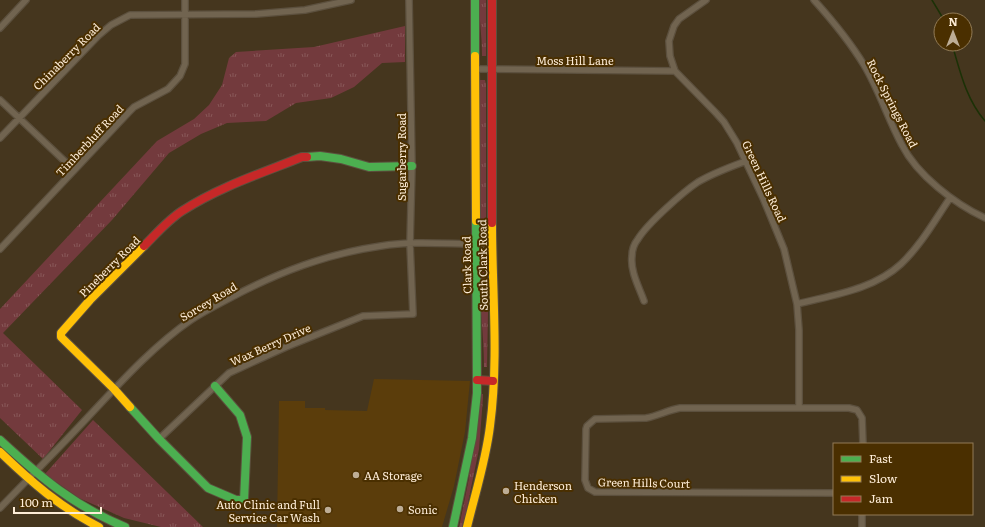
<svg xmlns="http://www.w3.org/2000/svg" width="985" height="527" font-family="Literata,serif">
<defs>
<pattern id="grass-tufts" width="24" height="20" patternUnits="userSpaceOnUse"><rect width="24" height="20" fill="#733a3d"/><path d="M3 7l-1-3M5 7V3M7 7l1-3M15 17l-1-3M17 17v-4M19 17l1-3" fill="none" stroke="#885758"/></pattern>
</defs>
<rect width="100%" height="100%" fill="#45361e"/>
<!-- built -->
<path fill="#5b3d0b" d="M 374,379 L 470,381 L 465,432 L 454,486 L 442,527 L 277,527 L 279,401 L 305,401 L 305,408 L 325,408 L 325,410 L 367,411 Z"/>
<!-- grass -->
<path fill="url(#grass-tufts)" d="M 479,0 L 486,0 L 486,56 L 482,56 L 482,54 C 482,36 479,18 479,0 Z
M 405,26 L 405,62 L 382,63 L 354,87 L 331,98 L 296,103 L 266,121 L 227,123 L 201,134 L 169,153 L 112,220 L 3,333 L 82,410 L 43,459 L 0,418 L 0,309 L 157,141 L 194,119 L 209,105 L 222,85 L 229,58 L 236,52 L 314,47 Z
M 480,80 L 485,80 L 486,84 L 486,232 L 481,232 L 480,228 Z
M 481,255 L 484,255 L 485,292 L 488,312 L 487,367 L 484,367 L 484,365 C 484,329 477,292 481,255 Z
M 480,394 L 483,394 L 483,398 L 479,449 L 463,527 L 459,527 L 469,478 L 470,460 Z
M 93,420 L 203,527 L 161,527 L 124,518 L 79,498 L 45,474 Z"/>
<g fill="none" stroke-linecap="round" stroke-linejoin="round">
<!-- stream -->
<path stroke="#1b3106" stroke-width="1.5" d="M 932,0 L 944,20
M 952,44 C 960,71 966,99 985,121"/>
<defs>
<path id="street" d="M 706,0 L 679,19 L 674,26 L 669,41 L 670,56 L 675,71 L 716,113 L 724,122 L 737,143 L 763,198 L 784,249 L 797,304 L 799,330 L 799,408
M 814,0 C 832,20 850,42 864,65 C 879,90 888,119 902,145 C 917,175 955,204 985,218
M 0,28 L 26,0
M 476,69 L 675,71
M 0,100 L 74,170
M 0,138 L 98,36 L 111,25 L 130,15 L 256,14 L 305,10 L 351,0
M 0,249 L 128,113 L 134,107 L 168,89 L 180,76 L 185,64 L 185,0
M 644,301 C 639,287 630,271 632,256 C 632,250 634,244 638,239 C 647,224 683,192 698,182 C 713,173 730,167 746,161
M 797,304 C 832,295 873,290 901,264 C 921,245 935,220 950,198
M 159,439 L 229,373 L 286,347 L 363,316 L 413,314 L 410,244 L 412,166 L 409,0
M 834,493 L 595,492 L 588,488 L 585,480 L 586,429 L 587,426 L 595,419 L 646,418 C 658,416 668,410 680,408 L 849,408 L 857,410 L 862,418 L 863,444
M 0,508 C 29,478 59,448 88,417 C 119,384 153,346 191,320 C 203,312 217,305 230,298 C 279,272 326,254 381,246 C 417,240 455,245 492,244
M 862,527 L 862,514"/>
<path id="fast" d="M 475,0 L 475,56
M 307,157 L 320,156 L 341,159 L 369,167 L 412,166
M 130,407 L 159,439 L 208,488 L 236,500 L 244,500 L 247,437 L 240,415 L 215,386
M 0,440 C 40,477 74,506 125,527
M 453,527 L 472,438 L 477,393 L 476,221"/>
<path id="slow" d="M 475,56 L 476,221
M 130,407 L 114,389 L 61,337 L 61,333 L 90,300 L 144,246
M 0,452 C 30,481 61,508 99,527
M 467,527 C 475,494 486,460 490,426 C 499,359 492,290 492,223"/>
<path id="jam" d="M 492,0 L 492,223
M 144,246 C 156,234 168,220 182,211 C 219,187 262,173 302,157 L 307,157
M 477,380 L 493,381"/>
</defs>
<!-- street casing -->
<use href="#street" stroke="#5c503e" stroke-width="8"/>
<!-- fast casing -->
<use href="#fast" stroke="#5c503e" stroke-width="10"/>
<!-- slow casing -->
<use href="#slow" stroke="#5c503e" stroke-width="10"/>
<!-- jam casing -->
<use href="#jam" stroke="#5c503e" stroke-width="10"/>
<!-- street -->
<use href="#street" stroke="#716450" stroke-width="5.5"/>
<!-- fast -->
<use href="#fast" stroke="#4caf50" stroke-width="8"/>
<!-- slow -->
<use href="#slow" stroke="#ffc107" stroke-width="8"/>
<!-- jam -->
<use href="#jam" stroke="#c62828" stroke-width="8"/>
</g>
<!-- markers -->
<g fill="#bdad96" stroke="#4a2f00" stroke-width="1.5">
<circle cx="356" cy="475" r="4"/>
<circle cx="506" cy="491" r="4"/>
<circle cx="400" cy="509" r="4"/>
<circle cx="328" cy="510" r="4"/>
</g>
<g text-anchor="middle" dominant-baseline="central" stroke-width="4" stroke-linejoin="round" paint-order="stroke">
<!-- street labels -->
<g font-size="11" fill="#feedd7" stroke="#4a2f00">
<text transform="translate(66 56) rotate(-45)">Chinaberry Road</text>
<text x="575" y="60">Moss Hill Lane</text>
<text transform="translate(893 103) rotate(63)">Rock Springs Road</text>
<text transform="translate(89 140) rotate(-47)">Timberbluff Road</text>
<text transform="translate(401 157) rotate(-90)">Sugarberry Road</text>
<text transform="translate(765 181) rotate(65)">Green Hills Road</text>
<text transform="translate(466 265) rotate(-91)">Clark Road</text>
<text transform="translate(482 265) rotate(-91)">South Clark Road</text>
<text transform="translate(109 266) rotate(-45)">Pineberry Road</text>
<text transform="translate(208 301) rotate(-31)">Sorcey Road</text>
<text transform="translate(270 344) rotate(-24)">Wax Berry Drive</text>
<text transform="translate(644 482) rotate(1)">Green Hills Court</text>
</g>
<!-- poi labels -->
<g font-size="11" fill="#feedd7" stroke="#4a2f00" text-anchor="start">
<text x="364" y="475">AA Storage</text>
<text x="514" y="485">Henderson<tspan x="514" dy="13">Chicken</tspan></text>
<text x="320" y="504" text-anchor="end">Auto Clinic and Full<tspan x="320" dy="13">Service Car Wash</tspan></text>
<text x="408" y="509">Sonic</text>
</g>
</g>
<!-- legend -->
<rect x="833" y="443" width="140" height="72" fill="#4a2f00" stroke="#927b56"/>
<rect x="841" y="456" width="20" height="6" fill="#4caf50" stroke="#927b56"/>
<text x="869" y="463" font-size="12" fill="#feedd7">Fast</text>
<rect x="841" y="476" width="20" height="6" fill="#ffc107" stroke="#927b56"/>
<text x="869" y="483" font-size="12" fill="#feedd7">Slow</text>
<rect x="841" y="496" width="20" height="6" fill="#c62828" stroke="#927b56"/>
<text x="869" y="503" font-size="12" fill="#feedd7">Jam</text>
<!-- north arrow -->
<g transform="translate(953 32)"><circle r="19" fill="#4a2f00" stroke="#927b56"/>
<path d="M0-3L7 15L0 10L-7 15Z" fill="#bdad96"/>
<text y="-6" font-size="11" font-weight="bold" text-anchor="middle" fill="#feedd7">N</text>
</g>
<!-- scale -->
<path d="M14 507v6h87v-6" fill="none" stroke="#feedd7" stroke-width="2"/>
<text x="20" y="507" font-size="12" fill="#feedd7" stroke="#4a2f00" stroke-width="3" paint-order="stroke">100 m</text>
</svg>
